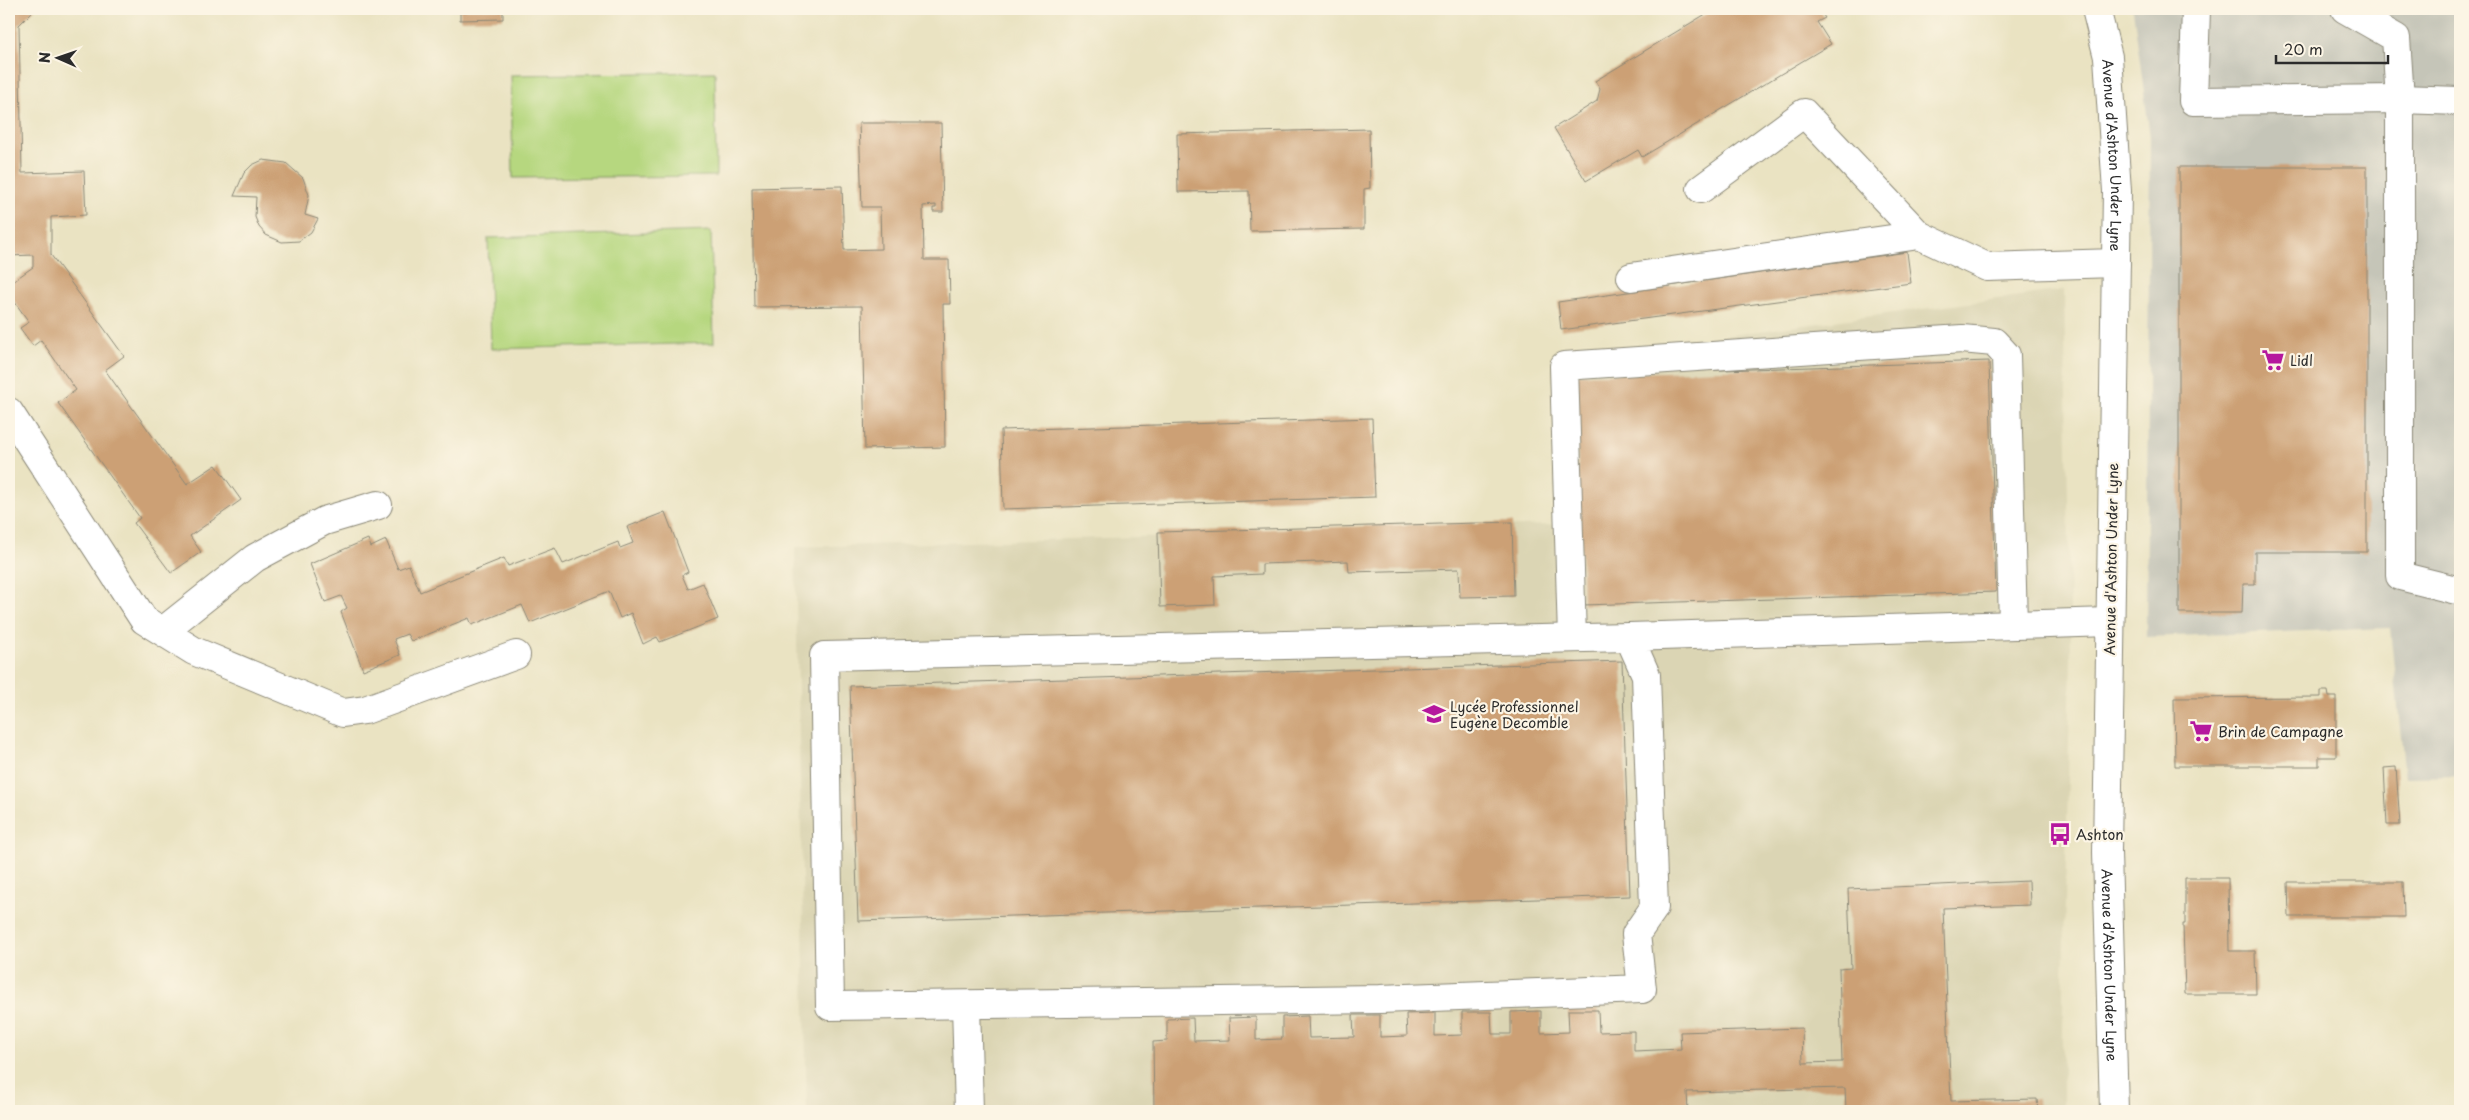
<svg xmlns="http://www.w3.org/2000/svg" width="2469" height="1120" font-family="'Playpen Sans',sans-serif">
<rect width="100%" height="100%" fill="#fcf5e5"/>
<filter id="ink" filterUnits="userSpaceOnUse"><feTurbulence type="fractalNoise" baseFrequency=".02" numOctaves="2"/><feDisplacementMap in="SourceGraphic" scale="10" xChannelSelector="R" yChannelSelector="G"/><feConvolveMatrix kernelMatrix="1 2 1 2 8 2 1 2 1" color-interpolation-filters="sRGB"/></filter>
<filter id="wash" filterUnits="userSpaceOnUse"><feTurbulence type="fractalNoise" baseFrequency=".0096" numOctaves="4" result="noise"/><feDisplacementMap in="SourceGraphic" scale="20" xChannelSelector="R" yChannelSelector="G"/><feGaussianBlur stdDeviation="1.12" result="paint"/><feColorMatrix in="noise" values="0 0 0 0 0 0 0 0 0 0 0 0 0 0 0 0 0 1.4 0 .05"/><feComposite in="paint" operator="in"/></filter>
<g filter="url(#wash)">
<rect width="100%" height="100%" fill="#eae3c2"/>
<!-- built -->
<path fill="#dbd5b4" d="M 2064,290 L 2071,660 L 2063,981 L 2063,1111 L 807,1111 L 795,547 L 1555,525 L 1552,359 Z"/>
<!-- industrial -->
<path fill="#c5c5b8" d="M 2133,9 L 2460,9 L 2460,776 L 2405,777 L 2390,628 L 2146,637 L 2150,137 Z"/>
<!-- green -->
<path fill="#b6d77f" stroke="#708155" d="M 715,72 L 716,176 L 513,178 L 511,75 Z
M 711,231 L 714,343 L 491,349 L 488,238 Z"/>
<g id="blocks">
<!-- building -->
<path fill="#cca075" d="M 9,9 L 35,9 L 19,25 L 22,173 L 84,171 L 86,215 L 51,217 L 51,255 L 124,356 L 105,370 L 187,484 L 216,465 L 241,500 L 190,536 L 201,552 L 171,573 L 134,523 L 140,518 L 58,403 L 76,390 L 41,340 L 33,346 L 20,328 L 29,322 L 9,294 L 9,284 L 33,267 L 33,255 L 9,256 Z
M 460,9 L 503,9 L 503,19 L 460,20 Z
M 1714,9 L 1819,9 L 1825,18 L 1817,22 L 1831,44 L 1642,157 L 1638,150 L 1586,181 L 1554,128 L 1597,101 L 1600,89 L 1595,81 Z
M 859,123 L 941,123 L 943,212 L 933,212 L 933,208 L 936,208 L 936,205 L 923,206 L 924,260 L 949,260 L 950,304 L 943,304 L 945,447 L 865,449 L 862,306 L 754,307 L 752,188 L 842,186 L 844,250 L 881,249 L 880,207 L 862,207 Z
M 1369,129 L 1370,188 L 1364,189 L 1364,229 L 1250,231 L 1249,191 L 1178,192 L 1177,134 Z
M 263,160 L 286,163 L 303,178 L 309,195 L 305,215 L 318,219 L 311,232 L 299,241 L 282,242 L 266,235 L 259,227 L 255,217 L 256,197 L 234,196 L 244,173 L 252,165 Z
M 2179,167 L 2367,167 L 2367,552 L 2255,552 L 2255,584 L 2243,584 L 2242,613 L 2179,613 Z
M 1907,252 L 1911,283 L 1561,330 L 1558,302 Z
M 1989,361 L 1996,592 L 1583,605 L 1575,375 Z
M 1372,418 L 1375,497 L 1003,509 L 1001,430 Z
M 665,512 L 688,572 L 682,575 L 688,589 L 703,583 L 718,619 L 660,642 L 657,637 L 643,644 L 631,613 L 620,618 L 609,591 L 530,623 L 522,605 L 472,625 L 469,618 L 411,641 L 407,634 L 394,639 L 400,655 L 363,670 L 341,612 L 347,608 L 341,596 L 325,602 L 310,564 L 368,539 L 371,547 L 386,540 L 398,569 L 409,565 L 420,592 L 504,558 L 508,566 L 555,548 L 563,564 L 618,542 L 620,548 L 633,543 L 627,527 Z
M 1512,522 L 1514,596 L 1460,597 L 1459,569 L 1349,572 L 1348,561 L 1262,564 L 1262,574 L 1214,576 L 1215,605 L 1160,607 L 1158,532 Z
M 1622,661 L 1630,896 L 858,921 L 850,686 Z
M 2321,691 L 2328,691 L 2329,697 L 2336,697 L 2336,757 L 2319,757 L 2319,766 L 2175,766 L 2174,698 L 2321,697 Z
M 2396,767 L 2400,825 L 2387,825 L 2384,768 Z
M 2185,878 L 2228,878 L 2229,951 L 2255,951 L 2256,994 L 2185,994 L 2183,924 L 2185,924 Z
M 2029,881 L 2030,905 L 1943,908 L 1951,1101 L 2037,1099 L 2038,1111 L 1846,1111 L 1845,1088 L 1687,1092 L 1688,1111 L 1154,1111 L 1153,1042 L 1167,1041 L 1167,1019 L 1193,1018 L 1194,1041 L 1230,1040 L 1229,1018 L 1256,1017 L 1256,1040 L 1282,1039 L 1282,1017 L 1308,1016 L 1309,1038 L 1354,1037 L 1353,1015 L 1380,1015 L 1380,1037 L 1407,1036 L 1406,1014 L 1435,1013 L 1435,1036 L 1462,1035 L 1462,1012 L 1491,1012 L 1492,1034 L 1511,1034 L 1511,1012 L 1541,1011 L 1541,1033 L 1569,1032 L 1568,1010 L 1598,1010 L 1599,1032 L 1634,1031 L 1634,1051 L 1681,1049 L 1680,1032 L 1802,1028 L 1803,1063 L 1842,1062 L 1839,969 L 1851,968 L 1848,889 Z
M 2288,882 L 2403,882 L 2404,917 L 2289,917 Z"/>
</g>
</g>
<g filter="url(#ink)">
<use href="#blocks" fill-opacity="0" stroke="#8a8776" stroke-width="1"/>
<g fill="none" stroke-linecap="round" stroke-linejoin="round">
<defs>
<g id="minor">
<path id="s1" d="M 2096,9 L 2108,57 L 2117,191 L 2107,852 L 2114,1111"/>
<path d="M 2196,9 L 2193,101 L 2400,99 L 2460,101"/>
<path d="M 2345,9 L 2396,38 L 2400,99 L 2400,576 L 2460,591"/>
<path d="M 1701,189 L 1804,113 L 1919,235 L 1987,267 L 2116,263"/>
<path d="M 1631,277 L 1919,235"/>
<path d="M 9,412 L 144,620 L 194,651 L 343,713 L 365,710 L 516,655"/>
<path d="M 163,631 L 255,558 L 324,521 L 378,505"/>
<path d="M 1629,637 L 1646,675 L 1654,908 L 1636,934 L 1642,989 L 1380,999 L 830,1006 L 824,656 L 1629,637 L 2110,622"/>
<path d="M 1572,638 L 1564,366 L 1962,339 L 1994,342 L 2006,355 L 2013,624"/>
<path d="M 966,1005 L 969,1111"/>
</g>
</defs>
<!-- minor casing -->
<use href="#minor" stroke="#8a8776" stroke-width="30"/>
<!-- minor -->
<use href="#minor" stroke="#fff" stroke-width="28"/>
</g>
</g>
<!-- icons -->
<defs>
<symbol id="supermarket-bare" viewBox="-9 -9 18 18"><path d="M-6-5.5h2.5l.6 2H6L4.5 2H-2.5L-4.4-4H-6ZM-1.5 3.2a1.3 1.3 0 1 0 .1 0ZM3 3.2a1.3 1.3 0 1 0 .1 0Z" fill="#b5179e" stroke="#fcf5e5" stroke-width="2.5" paint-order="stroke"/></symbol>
<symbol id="school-bare" viewBox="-9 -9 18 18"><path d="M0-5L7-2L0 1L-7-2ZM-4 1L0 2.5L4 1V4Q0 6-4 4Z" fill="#b5179e" stroke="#fcf5e5" stroke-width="2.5" paint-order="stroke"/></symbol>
<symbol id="bus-bare" viewBox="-9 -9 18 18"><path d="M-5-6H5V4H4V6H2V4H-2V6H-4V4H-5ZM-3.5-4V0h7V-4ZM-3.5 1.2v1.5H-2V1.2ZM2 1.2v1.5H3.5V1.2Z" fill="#b5179e" stroke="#fcf5e5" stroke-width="2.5" paint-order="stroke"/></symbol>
</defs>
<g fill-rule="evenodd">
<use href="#supermarket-bare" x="2257" y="344" width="32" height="32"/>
<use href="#school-bare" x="1418" y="698" width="32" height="32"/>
<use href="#supermarket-bare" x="2185" y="715" width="32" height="32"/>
<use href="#bus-bare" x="2044" y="818" width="32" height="32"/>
</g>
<g text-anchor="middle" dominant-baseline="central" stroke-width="4.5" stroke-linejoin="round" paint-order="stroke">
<!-- street labels -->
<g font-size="14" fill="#2b2b2b" stroke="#fcf5e5">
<text stroke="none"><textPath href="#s1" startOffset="148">Avenue d'Ashton Under Lyne</textPath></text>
<text transform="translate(2111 559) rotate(-89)">Avenue d'Ashton Under Lyne</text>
<text stroke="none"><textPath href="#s1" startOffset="958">Avenue d'Ashton Under Lyne</textPath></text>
</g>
<!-- poi labels -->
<g font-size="14" fill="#2b2b2b" stroke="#fcf5e5" text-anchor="start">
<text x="2290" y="360">Lidl</text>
<text x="1450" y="706">Lycée Professionnel<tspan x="1450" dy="16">Eugène Decomble</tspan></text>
<text x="2218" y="731">Brin de Campagne</text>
<text x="2076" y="834">Ashton</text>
</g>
</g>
<!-- margin -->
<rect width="2469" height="1120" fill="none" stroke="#fcf5e5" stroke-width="30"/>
<!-- north arrow -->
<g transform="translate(58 58) rotate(272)" stroke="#fcf5e5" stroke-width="4" paint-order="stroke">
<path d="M0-4L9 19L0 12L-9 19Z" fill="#2b2b2b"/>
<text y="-8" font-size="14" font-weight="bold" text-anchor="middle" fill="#2b2b2b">N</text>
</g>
<!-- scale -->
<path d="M2276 55v8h112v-8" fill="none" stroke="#2b2b2b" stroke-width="2.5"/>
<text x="2284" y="55" font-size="15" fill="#2b2b2b" stroke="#fcf5e5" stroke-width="4" paint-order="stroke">20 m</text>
</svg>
